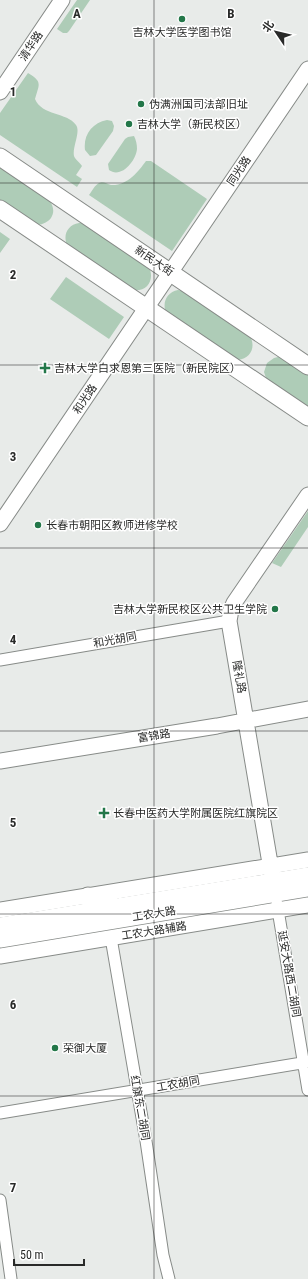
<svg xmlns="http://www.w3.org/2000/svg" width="308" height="1279" font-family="'Roboto Condensed','Noto Sans SC',sans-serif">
<rect width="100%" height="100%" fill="#e8ebe9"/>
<!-- green -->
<path fill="#aeccb7" d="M 77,0 L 90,0 L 69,31 L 67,33 L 63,33 L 57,29 Z
M 28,73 C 43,82 39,84 35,99 C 42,116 67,112 76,125 C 81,132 72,147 74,156 C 75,159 80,163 82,166 L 76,175 L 82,179 L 77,187 L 0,135 L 0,113 Z
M 107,120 L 112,121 L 114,126 L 113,131 L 96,155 L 90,156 L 85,150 C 83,135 92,123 107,120 Z
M 134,136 C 136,140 137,144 137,149 C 136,161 121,179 109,170 L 108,164 L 125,139 L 128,137 Z
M 146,161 L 151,161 L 207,199 L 172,251 L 89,195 C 92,191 95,185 99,183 C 103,181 107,184 111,185 C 127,186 138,172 146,161 Z
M 0,166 L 50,201 C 53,206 55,212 51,218 C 47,223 40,226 34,224 C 25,221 9,207 0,202 Z
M 79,223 L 84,223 L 149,267 C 155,280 147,292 133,290 L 68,247 C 62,236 67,225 79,223 Z
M 0,232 L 10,239 L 0,253 Z
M 66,277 L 124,317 L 109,339 L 50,299 Z
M 178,290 L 183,291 L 250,336 C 256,347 251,358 238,360 L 165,310 C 163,300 168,292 178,290 Z
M 278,357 L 283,357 L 308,373 L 308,409 L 267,381 L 264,372 L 267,363 L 274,358 Z
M 308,511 L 308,527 L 281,567 L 272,563 Z"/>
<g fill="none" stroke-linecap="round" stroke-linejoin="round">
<defs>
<path id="street" d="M 0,660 L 229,621
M 277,904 L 308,1090
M 111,938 L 146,1141 L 163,1255 L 169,1279
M 0,1113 L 308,1062
M 0,1200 L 11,1279"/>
<path id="secondary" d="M 0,92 L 62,0
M 0,524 L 308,69
M 0,761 L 217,726 L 308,709
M 273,881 L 229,621 L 231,610 L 234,603 L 308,495
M 0,910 L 308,860
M 0,956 L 308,905"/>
<path id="primary" d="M 0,157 L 308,366
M 0,209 L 308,417
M 88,896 L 116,907
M 0,926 L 308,876
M 0,939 L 308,888"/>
</defs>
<!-- street casing -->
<use href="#street" stroke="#878b88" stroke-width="13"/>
<!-- secondary casing -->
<use href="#secondary" stroke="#878b88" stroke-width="17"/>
<!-- primary casing -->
<use href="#primary" stroke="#878b88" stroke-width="19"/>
<!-- street -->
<use href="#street" stroke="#fff" stroke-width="11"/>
<!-- secondary -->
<use href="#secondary" stroke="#fff" stroke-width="15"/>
<!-- primary -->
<use href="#primary" stroke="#fff" stroke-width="17"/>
</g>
<!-- grid -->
<path fill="none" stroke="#292a29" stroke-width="1" stroke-opacity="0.55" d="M 154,0 L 154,1279M 0,183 L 308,183M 0,365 L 308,365M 0,548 L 308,548M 0,731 L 308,731M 0,914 L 308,914M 0,1096 L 308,1096"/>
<!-- markers -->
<g fill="#237749" stroke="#fff" stroke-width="1.5">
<circle cx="182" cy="19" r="4"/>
<circle cx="141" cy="104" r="4"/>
<circle cx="129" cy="124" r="4"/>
<path d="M43 362h4v4h4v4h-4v4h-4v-4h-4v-4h4z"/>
<circle cx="38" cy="525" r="4"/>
<circle cx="275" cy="609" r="4"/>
<path d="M102 807h4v4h4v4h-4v4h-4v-4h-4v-4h4z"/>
<circle cx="55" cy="1048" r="4"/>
</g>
<g text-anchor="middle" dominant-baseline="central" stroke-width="3" stroke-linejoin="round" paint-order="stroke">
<!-- poi labels -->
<g font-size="11" fill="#292a29" stroke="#fff" text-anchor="start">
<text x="182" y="32" text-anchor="middle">吉林大学医学图书馆</text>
<text x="149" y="104">伪满洲国司法部旧址</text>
<text x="137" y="124">吉林大学（新民校区）</text>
<text x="54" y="368">吉林大学白求恩第三医院（新民院区）</text>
<text x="46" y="525">长春市朝阳区教师进修学校</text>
<text x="267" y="609" text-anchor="end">吉林大学新民校区公共卫生学院</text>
<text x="113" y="813">长春中医药大学附属医院红旗院区</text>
<text x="63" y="1048">荣御大厦</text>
</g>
<!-- street labels -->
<g font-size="11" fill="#292a29" stroke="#fff">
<text transform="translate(31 46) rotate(-56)">清华路</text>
<text transform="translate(239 171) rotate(-56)">同光路</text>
<text transform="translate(154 261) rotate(34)">新民大街</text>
<text transform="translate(85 399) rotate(-56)">和光路</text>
<text transform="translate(115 640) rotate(-10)">和光胡同</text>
<text transform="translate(239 677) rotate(80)">隆礼路</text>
<text transform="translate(154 736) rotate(-9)">富锦路</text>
<text transform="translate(154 914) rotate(-9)">工农大路</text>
<text transform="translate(154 931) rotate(-9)">工农大路辅路</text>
<text transform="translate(289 974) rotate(80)">延安大路西二胡同</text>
<text transform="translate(178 1084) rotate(-10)">工农胡同</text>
<text transform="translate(140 1108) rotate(80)">红旗东二胡同</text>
</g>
</g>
<g font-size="13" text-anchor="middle" font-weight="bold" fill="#292a29" stroke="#fff" stroke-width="3" stroke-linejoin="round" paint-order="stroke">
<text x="77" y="18">A</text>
<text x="231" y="18">B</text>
<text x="13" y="96">1</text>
<text x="13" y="279">2</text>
<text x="13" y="461">3</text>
<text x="13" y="644">4</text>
<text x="13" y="827">5</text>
<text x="13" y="1009">6</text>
<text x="13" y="1192">7</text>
</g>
<!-- north arrow -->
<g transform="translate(276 32) rotate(305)" stroke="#ffffff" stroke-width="3" paint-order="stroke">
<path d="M0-3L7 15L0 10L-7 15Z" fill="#292a29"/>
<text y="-6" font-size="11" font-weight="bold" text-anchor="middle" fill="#292a29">北</text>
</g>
<!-- scale -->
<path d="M14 1259v6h70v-6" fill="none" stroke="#292a29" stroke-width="2"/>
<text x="20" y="1259" font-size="12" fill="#292a29" stroke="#ffffff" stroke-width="3" paint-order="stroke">50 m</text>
</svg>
